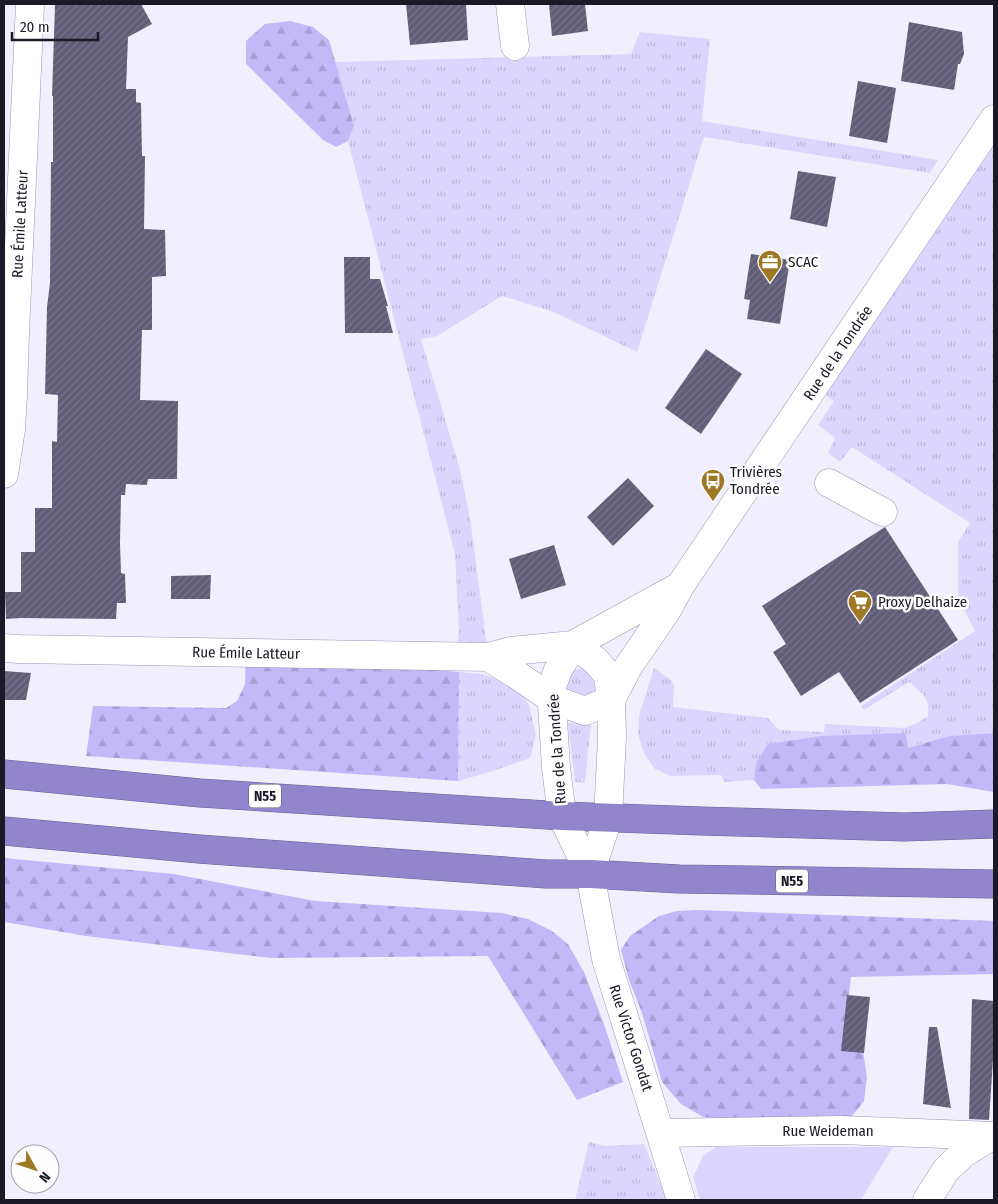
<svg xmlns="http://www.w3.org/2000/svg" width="998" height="1204" font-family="'Fira Sans Condensed',sans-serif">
<defs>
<pattern id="grass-tufts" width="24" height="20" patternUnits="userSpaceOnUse" patternTransform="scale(1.25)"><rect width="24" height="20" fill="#dcd6fe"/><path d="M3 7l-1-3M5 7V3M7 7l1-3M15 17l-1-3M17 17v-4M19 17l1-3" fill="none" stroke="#bcb7da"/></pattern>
<pattern id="forest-firs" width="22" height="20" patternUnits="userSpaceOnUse" patternTransform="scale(1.25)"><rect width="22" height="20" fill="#c3b9f9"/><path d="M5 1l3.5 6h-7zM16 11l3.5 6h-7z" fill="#a79ed5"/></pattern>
<pattern id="building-hatch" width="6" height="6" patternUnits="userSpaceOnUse" patternTransform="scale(1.25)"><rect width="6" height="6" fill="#615d79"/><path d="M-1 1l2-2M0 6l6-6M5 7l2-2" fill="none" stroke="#78748a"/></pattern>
</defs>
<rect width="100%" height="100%" fill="#f1effd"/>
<!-- grass -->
<path fill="url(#grass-tufts)" d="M 640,32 L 710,39 L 702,121 L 938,160 L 930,173 L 704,137 L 637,352 L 554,312 L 502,296 L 437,336 L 421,339 L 460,469 L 470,518 L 487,646 L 456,656 L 459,631 L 455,554 L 348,141 L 354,126 L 335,62 L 631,54 Z
M 994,119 L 994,733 L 949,736 L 907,748 L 906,733 L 756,763 L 754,780 L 724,782 L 721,775 L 670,776 L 654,768 L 644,753 L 638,735 L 639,716 L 654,668 L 670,679 L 674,685 L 673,707 L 768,718 L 779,730 L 824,732 L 825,724 L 905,728 L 919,722 L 928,716 C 930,697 922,693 909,682 L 864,710 L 861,706 L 975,631 L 958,598 L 958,542 L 970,523 L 852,447 L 840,462 L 828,453 L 835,438 L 818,425 L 834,401 L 815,387 Z
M 582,668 L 588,669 L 596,676 L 597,693 L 589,701 L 566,691 C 565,678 568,671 582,668 Z
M 459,672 L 482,674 L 508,683 L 519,689 L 529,705 L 536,735 L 530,758 L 493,771 L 458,781 Z
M 568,723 L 591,724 L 585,783 L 575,782 Z
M 589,1142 L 605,1146 L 644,1144 L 667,1200 L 575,1200 Z"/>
<!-- forest -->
<path fill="url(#forest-firs)" d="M 290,21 L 313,27 L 329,40 L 354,126 L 348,141 L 336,147 L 323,140 L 246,64 L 246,41 L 265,24 Z
M 246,653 L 459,672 L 458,781 L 86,756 L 93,706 L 226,708 L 237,701 L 245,684 Z
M 906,733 L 908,748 L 949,736 L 994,733 L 994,792 L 947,784 L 761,789 L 754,780 L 756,763 L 768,744 L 822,736 Z
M 4,858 L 174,874 L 315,901 L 502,913 L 528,919 L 552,931 L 568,944 L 584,972 L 605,1027 L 623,1082 L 577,1100 L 488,956 L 271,958 L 86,936 L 4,922 Z
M 697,910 L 994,921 L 994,974 L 851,977 L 845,1030 L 863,1051 L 867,1077 L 864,1101 L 841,1130 L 703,1117 L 681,1104 L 662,1082 L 642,1013 L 629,980 L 621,950 L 630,936 L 659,916 L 677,911 Z"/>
<!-- park -->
<path fill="#dcd6fe" d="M 716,1147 L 893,1147 L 861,1200 L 700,1200 L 693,1177 L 703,1156 Z"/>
<!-- building -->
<path fill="url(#building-hatch)" d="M 55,4 L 141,4 L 152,24 L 128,37 L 126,89 L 136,89 L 136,102 L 141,103 L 142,156 L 145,156 L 144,229 L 165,230 L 166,276 L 152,277 L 152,330 L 142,330 L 140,400 L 178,401 L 177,479 L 148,479 L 147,485 L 126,484 L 125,495 L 121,495 L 120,543 L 121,573 L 125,574 L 126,603 L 117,603 L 116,619 L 21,618 L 6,619 L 5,592 L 21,592 L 21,552 L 35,552 L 35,508 L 52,508 L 52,441 L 57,442 L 58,395 L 45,394 L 47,307 L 50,283 L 51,162 L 53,162 L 53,96 L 52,96 Z
M 406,4 L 466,4 L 468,40 L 410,45 Z
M 549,4 L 585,4 L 588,31 L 552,36 Z
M 909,22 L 962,32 L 964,54 L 960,64 L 958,64 L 954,90 L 901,81 Z
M 858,81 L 896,88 L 887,143 L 849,136 Z
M 798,171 L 836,177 L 827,227 L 790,219 Z
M 751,254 L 790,260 L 780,324 L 747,319 L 750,300 L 744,299 Z
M 344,257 L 370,257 L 370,279 L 380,279 L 388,306 L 386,306 L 393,333 L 345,333 Z
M 706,349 L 742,374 L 701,434 L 665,408 Z
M 628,478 L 654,506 L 613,546 L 587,517 Z
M 885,527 L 958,640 L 860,703 L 839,672 L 801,696 L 773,652 L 786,644 L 762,606 Z
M 554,545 L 566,585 L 521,599 L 509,559 Z
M 211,575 L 210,599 L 171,599 L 171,576 Z
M 4,671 L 31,673 L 26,700 L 4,700 Z
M 847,995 L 870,997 L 864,1053 L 841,1051 Z
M 972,999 L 994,1001 L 994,1045 L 989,1120 L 969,1119 Z
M 929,1027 L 937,1027 L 951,1108 L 923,1104 Z"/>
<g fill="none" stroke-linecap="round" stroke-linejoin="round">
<defs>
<path id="minor" d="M 510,4 L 515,46
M 4,474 L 11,429 L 13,396 L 15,333 L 30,4
M 829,483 L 883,512
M 680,586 L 573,645 L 558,670 L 551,689 L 556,767 L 562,816 L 590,874 L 606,959 L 681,1200
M 4,648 L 20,649 L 488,657 L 511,651 L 573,645 L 595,660 L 608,675 L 611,700 L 612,737 L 608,818 L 590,874
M 488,657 L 517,675 L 552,699 L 585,711 L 611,700
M 611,700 L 628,667 L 667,610 L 680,586 L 994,119
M 661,1133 L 841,1130 L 994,1136
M 927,1200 L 946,1170 L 964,1153 L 992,1136"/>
<path id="highway" d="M 4,774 L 200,793 L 562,816 L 701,821 L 904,827 L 994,824
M 4,831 L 199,849 L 546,874 L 590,874 L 679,879 L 994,884"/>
</defs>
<!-- minor casing -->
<use href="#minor" stroke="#9b97b6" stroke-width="29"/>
<!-- highway casing -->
<use href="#highway" stroke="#685f92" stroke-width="29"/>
<!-- minor -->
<use href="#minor" stroke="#fff" stroke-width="28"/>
<!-- highway -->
<use href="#highway" stroke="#9285cc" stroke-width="28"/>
</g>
<!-- icons -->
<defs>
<symbol id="office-pin" viewBox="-11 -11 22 30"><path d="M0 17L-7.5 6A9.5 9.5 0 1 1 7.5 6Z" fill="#9f7825" stroke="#fefefe"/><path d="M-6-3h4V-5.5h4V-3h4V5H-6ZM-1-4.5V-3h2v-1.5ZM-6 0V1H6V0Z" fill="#fff"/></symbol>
<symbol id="bus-pin" viewBox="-11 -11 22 30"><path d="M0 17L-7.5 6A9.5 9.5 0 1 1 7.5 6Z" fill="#9f7825" stroke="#fefefe"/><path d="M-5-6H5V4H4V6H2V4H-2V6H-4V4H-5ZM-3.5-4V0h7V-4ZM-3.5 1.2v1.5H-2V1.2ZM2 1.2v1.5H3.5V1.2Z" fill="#fff"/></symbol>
<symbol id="supermarket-pin" viewBox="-11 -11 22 30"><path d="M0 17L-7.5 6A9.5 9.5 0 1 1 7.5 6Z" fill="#9f7825" stroke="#fefefe"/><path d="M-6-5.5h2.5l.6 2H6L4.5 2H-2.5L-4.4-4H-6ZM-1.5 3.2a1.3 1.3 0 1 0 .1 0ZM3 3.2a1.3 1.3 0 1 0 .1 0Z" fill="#fff"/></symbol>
</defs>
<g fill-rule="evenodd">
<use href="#office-pin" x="756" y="248" width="28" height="38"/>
<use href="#bus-pin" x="699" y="467" width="28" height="38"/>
<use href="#supermarket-pin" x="846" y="588" width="28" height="38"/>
</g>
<g text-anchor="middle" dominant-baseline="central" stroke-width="5" stroke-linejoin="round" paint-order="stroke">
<!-- shield labels -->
<g fill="#fefefe" stroke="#5f5e66" stroke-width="1">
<rect x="249" y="784.5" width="32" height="23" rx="4"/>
<rect x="776" y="869.5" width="32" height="23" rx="4"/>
</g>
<g font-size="14" font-weight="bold" fill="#1b1925">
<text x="265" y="796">N55</text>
<text x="792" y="881">N55</text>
</g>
<!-- street labels -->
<g font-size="15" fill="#1b1925" stroke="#fefefe">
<text transform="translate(20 224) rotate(-87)">Rue Émile Latteur</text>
<text transform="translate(838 353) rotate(-56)">Rue de la Tondrée</text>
<text transform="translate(246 653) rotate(1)">Rue Émile Latteur</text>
<text transform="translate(557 749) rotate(-94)">Rue de la Tondrée</text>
<text transform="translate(631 1038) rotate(72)">Rue Victor Gondat</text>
<text x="828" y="1131">Rue Weideman</text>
</g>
<!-- poi labels -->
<g font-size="15" fill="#1b1925" stroke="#fefefe" text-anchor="start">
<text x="788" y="262">SCAC</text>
<text x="730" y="472">Trivières<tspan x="730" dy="17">Tondrée</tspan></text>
<text x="878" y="602">Proxy Delhaize</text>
</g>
</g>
<!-- border -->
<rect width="998" height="1204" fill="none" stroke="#1b1925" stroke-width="10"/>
<!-- north arrow -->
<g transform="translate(35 1169) rotate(130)"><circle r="24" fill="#fefefe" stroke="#a3a2a7"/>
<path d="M0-4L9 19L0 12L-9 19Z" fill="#9f7825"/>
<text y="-8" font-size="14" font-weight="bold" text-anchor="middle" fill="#1b1925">N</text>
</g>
<!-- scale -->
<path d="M12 32v8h86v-8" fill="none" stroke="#1b1925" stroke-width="2.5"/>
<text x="20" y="32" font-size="15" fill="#1b1925" stroke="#fefefe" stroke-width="4" paint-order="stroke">20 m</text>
</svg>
